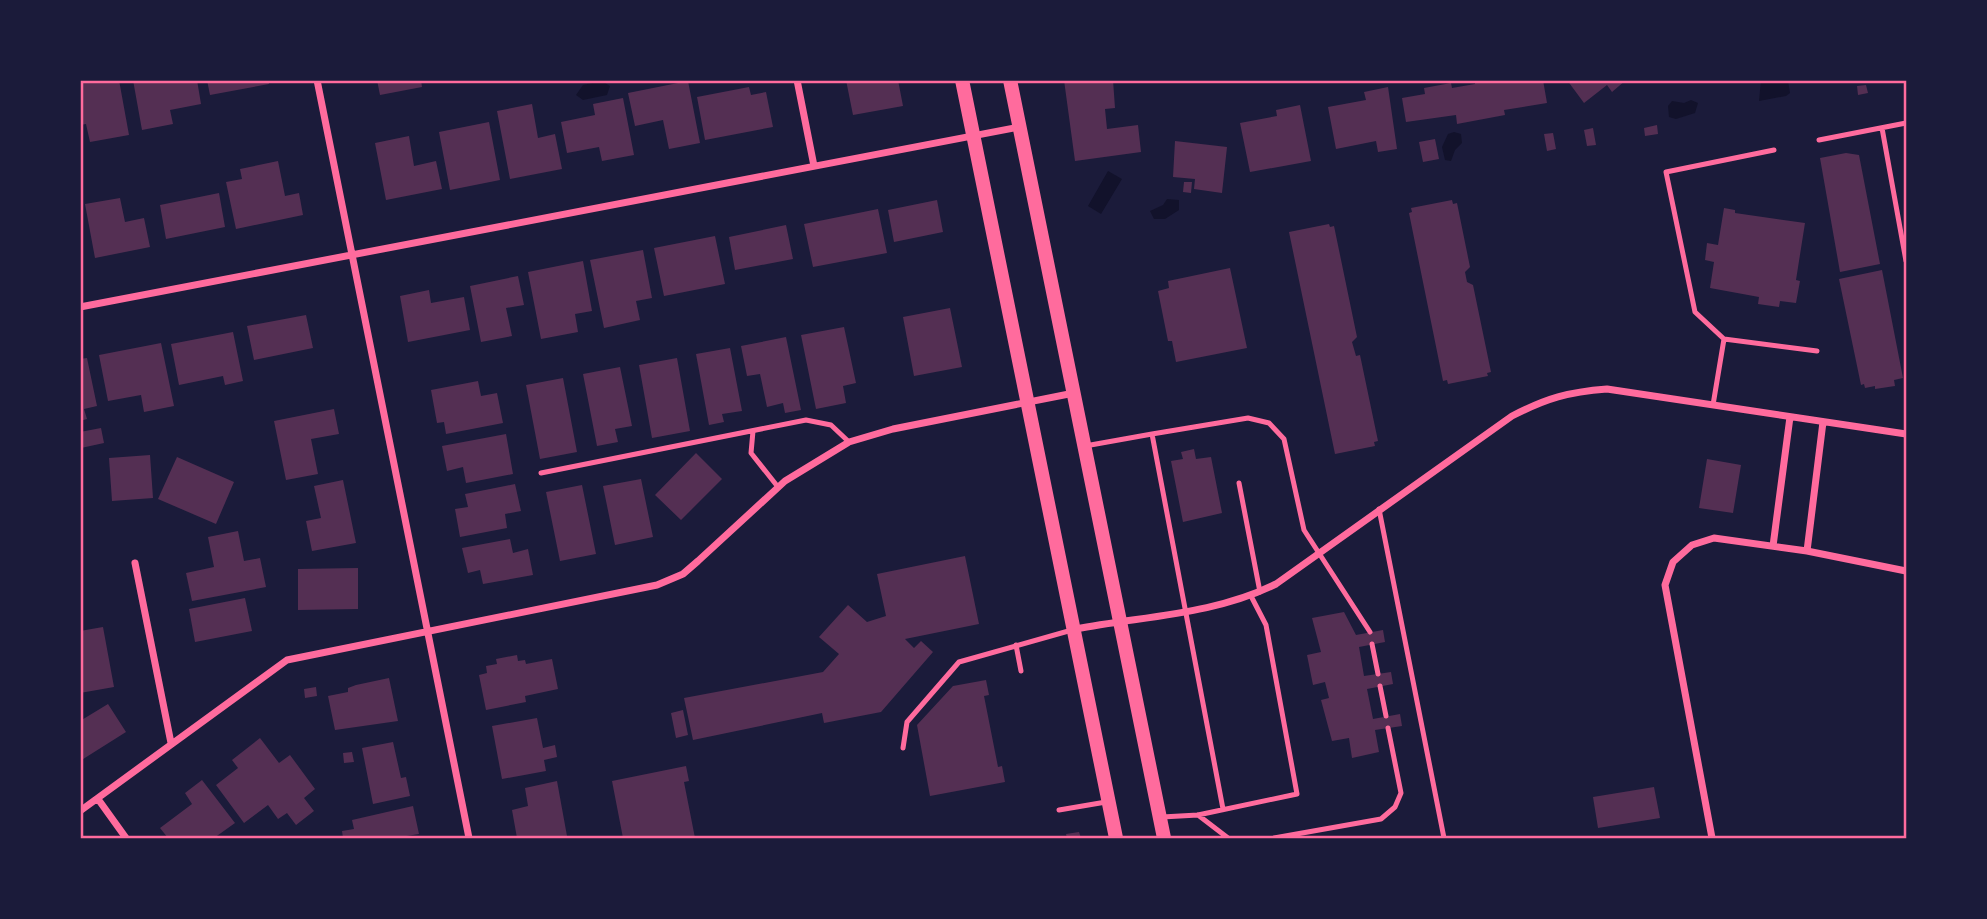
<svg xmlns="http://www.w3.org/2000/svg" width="1987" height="919" font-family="'Asap Condensed',sans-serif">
<rect width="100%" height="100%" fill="#1b1b3a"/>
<!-- water -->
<path fill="#12122b" d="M 1761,80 L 1788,81 L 1790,93 L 1786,96 L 1759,101 Z
M 602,81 L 610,86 L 607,95 L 583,100 L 576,95 L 583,85 Z
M 1691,100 L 1698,103 L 1695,113 L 1676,119 L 1669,117 L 1668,106 L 1672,101 L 1684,103 Z
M 1454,132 L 1461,134 L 1462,143 L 1455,150 L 1451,161 L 1445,160 L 1442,147 L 1448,134 Z
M 1108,171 L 1122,179 L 1101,214 L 1088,206 Z
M 1167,199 L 1179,200 L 1179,210 L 1165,219 L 1154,219 L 1150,211 L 1163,205 Z"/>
<!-- building -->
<path fill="#542f53" d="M 94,80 L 119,80 L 129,135 L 90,142 L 86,124 L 80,125 L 80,83 Z
M 133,80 L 197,80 L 201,104 L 170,110 L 173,124 L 142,130 Z
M 207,80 L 268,80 L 269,84 L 210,95 Z
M 377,80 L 421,80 L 422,87 L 380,95 Z
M 846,80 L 898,80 L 903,106 L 853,115 Z
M 1064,80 L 1113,80 L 1115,108 L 1105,109 L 1107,129 L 1138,125 L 1141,152 L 1075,161 Z
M 1475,80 L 1543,80 L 1547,103 L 1504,110 L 1505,115 L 1457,124 L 1456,115 L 1406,122 L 1402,98 L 1425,94 L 1424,88 L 1451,83 L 1452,88 L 1475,84 Z
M 1567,80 L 1626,80 L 1612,92 L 1607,85 L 1584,103 Z
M 688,81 L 700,143 L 669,149 L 663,120 L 635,126 L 628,93 Z
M 1866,85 L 1868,93 L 1858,95 L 1857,86 Z
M 749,87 L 751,95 L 766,92 L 773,127 L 705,140 L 697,97 Z
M 1388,87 L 1397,149 L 1378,152 L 1376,141 L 1336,149 L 1328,107 L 1366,100 L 1364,92 Z
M 623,98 L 634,155 L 602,161 L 599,147 L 567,153 L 561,122 L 595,115 L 593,104 Z
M 532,104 L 538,138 L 555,134 L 562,169 L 510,179 L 497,111 Z
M 1300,105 L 1311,161 L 1250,172 L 1240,123 L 1277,116 L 1276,110 Z
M 489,122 L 500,180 L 450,190 L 439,132 Z
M 1657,125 L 1658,134 L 1645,136 L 1644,128 Z
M 1593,128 L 1596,145 L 1587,146 L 1584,130 Z
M 1553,133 L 1556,149 L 1547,151 L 1544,134 Z
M 409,136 L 414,166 L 436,161 L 442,189 L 386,200 L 375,143 Z
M 1435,139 L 1439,159 L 1423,162 L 1419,142 Z
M 1175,141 L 1227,147 L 1222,193 L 1194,189 L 1195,179 L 1173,177 Z
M 1846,153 L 1859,155 L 1880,264 L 1840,272 L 1820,158 Z
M 278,161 L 285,196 L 299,193 L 303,215 L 236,229 L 226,182 L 242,179 L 240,169 Z
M 1184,182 L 1192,182 L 1191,193 L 1183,192 Z
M 219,193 L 225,227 L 166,239 L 160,205 Z
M 120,198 L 125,222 L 144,218 L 150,247 L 95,258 L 85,204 Z
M 937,200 L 943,232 L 894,242 L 888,210 Z
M 1452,200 L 1453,204 L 1457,203 L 1470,267 L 1465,272 L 1467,282 L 1473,285 L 1491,372 L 1487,373 L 1488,376 L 1448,384 L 1447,380 L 1443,381 L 1409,213 L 1412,212 L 1411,208 Z
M 1724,208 L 1735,210 L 1735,213 L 1805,223 L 1796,280 L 1800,281 L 1796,303 L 1780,301 L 1779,307 L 1758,304 L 1759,297 L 1710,288 L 1714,262 L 1705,260 L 1707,243 L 1718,245 Z
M 878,209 L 887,253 L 813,267 L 804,224 Z
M 1329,224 L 1330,227 L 1334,226 L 1357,337 L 1352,342 L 1356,356 L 1360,355 L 1378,441 L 1374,442 L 1375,446 L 1335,454 L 1289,232 Z
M 786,225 L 793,259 L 735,270 L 729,237 Z
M 715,236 L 725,284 L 664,296 L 654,248 Z
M 643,250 L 652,298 L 636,301 L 640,320 L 604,328 L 590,260 Z
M 583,261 L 592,311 L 575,314 L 578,332 L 541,339 L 528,272 Z
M 1230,268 L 1247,348 L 1176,362 L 1172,341 L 1168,341 L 1158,291 L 1169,288 L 1168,281 Z
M 1882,270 L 1903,378 L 1894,380 L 1895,386 L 1875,389 L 1875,386 L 1865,388 L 1864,384 L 1861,385 L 1839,279 Z
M 518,276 L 524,305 L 506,308 L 512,336 L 481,342 L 470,286 Z
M 429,290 L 431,303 L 464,297 L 470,330 L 408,342 L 400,296 Z
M 950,308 L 962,367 L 914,376 L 903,317 Z
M 306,315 L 313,348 L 254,360 L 247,326 Z
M 844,327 L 856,383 L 843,386 L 846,403 L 816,409 L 801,335 Z
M 233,332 L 243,381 L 225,385 L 223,376 L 179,385 L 171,344 Z
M 786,337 L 801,410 L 785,413 L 783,403 L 767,407 L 760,374 L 747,376 L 741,346 Z
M 161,343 L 174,406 L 144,412 L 141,395 L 108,401 L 99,355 Z
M 730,348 L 742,411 L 722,414 L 724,422 L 709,425 L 696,354 Z
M 87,358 L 97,406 L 84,409 L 87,419 L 80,421 L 80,359 Z
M 677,358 L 690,431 L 652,438 L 639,365 Z
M 620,367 L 632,426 L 615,429 L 618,442 L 597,446 L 583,374 Z
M 563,378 L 577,452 L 540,459 L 526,385 Z
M 478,381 L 481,396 L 497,393 L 503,423 L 446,434 L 444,422 L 437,423 L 431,390 Z
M 334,409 L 339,434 L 311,439 L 318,474 L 286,480 L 274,421 Z
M 101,428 L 104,443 L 81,448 L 80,432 Z
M 506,434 L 513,474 L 466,483 L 463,467 L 447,471 L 442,446 Z
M 1194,449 L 1196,459 L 1211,457 L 1222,513 L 1183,522 L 1171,461 L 1183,459 L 1181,452 Z
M 696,453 L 722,479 L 681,520 L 655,495 Z
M 150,455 L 153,498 L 112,501 L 109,458 Z
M 177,457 L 234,482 L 216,524 L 158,499 Z
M 1707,459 L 1741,465 L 1733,513 L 1699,508 Z
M 641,479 L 653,537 L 615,545 L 603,486 Z
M 343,480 L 356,543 L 312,551 L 306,521 L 321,518 L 314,486 Z
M 515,484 L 521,511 L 505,514 L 507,528 L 460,537 L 455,509 L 468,507 L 465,494 Z
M 582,485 L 596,554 L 560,561 L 546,492 Z
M 238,531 L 244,561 L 260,558 L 266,587 L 192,601 L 186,573 L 214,567 L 208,537 Z
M 510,539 L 513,553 L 528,549 L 533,575 L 483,584 L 480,570 L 468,573 L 462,548 Z
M 965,556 L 979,624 L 905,639 L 914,648 L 921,641 L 933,652 L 881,712 L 824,723 L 822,713 L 693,740 L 684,698 L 823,672 L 839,654 L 819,637 L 848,605 L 867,622 L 886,616 L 877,574 Z
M 358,568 L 358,609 L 298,610 L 298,569 Z
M 245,598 L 252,631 L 195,642 L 189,609 Z
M 1344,612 L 1356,635 L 1383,630 L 1385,642 L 1359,647 L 1364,676 L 1391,672 L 1393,684 L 1367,689 L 1373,719 L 1400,714 L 1402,726 L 1375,730 L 1379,752 L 1352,758 L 1349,738 L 1332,741 L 1321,700 L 1329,698 L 1325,682 L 1313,685 L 1307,655 L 1321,652 L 1312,618 Z
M 103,627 L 114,687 L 80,693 L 80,631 Z
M 517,655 L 518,661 L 525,660 L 526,664 L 552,659 L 558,689 L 525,696 L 526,702 L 486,710 L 479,675 L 487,673 L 486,666 L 497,664 L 496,659 Z
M 389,678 L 398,721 L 335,730 L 328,696 L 348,692 L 348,688 L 356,685 Z
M 986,680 L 989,695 L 984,696 L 998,767 L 1002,766 L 1005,782 L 930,796 L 917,725 L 953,686 Z
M 316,687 L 317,696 L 305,698 L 304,689 Z
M 108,704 L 126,732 L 80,761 L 80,721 Z
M 683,710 L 688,735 L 676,738 L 671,713 Z
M 537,718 L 543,748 L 555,745 L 557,757 L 544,760 L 546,771 L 502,779 L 492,726 Z
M 260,738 L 279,763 L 290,755 L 315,789 L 304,798 L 314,811 L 296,825 L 287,813 L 278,819 L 268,805 L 244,823 L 216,785 L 238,768 L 232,760 Z
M 393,742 L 401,778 L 406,777 L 410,796 L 373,804 L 362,748 Z
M 352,752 L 354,762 L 344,763 L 343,753 Z
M 686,766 L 689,781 L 684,782 L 695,838 L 623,838 L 612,781 Z
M 202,780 L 235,823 L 214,838 L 168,838 L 160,828 L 192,804 L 185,793 Z
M 557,781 L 567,836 L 517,838 L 512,810 L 528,806 L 525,788 Z
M 1654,787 L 1660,818 L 1598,828 L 1593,797 Z
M 413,806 L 419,834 L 394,838 L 343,838 L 342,831 L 354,829 L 352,820 Z
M 1079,832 L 1081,838 L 1067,838 L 1066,834 Z"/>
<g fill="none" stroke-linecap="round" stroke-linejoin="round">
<!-- service -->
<path stroke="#ff6b9d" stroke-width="5" d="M 1882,128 L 1906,261
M 1819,140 L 1906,123
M 1724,339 L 1817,351
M 1713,405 L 1724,339 L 1695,312 L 1666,172 L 1774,150
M 753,431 L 751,453 L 778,487
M 1152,434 L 1248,418 L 1269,423 L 1284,439 L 1304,530 L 1370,632
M 1085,446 L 1152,434 L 1223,809
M 541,473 L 806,420 L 831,425 L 849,442
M 1239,483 L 1260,592
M 1379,509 L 1444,838
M 1372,644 L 1378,674
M 1016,645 L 1021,671
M 1380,686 L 1386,716
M 903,748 L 907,722 L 959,662 L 1072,630
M 1059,810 L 1106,802
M 1198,815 L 1228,838
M 1162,817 L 1198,815 L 1297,794 L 1266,625 L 1251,596
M 1274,838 L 1381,819 L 1395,807 L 1401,793 L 1388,728"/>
<!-- minor -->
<path stroke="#ff6b9d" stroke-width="7" d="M 317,80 L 469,838
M 797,80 L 814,166
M 80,307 L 1019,127
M 1773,546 L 1790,417
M 1807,551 L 1823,422
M 135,563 L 171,743
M 1076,629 C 1143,616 1214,615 1276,584 L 1512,416 C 1547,398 1568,392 1607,389 L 1906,434
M 98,799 L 126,838
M 80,811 L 287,660 L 657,585 L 683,574 L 698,561 L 785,481 L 849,442 L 893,429 L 1074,393
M 1712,838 L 1665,585 L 1673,562 L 1692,545 L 1714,538 L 1807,551 L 1906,571"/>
<!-- secondary -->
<path stroke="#ff6b9d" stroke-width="14" d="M 962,80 L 1116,838
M 1010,80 L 1164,838"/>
</g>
<!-- border -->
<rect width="1987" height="919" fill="none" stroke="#1b1b3a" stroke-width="164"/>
<rect x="82" y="82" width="1823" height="755" fill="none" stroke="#ff6b9d" stroke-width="2.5"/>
</svg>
